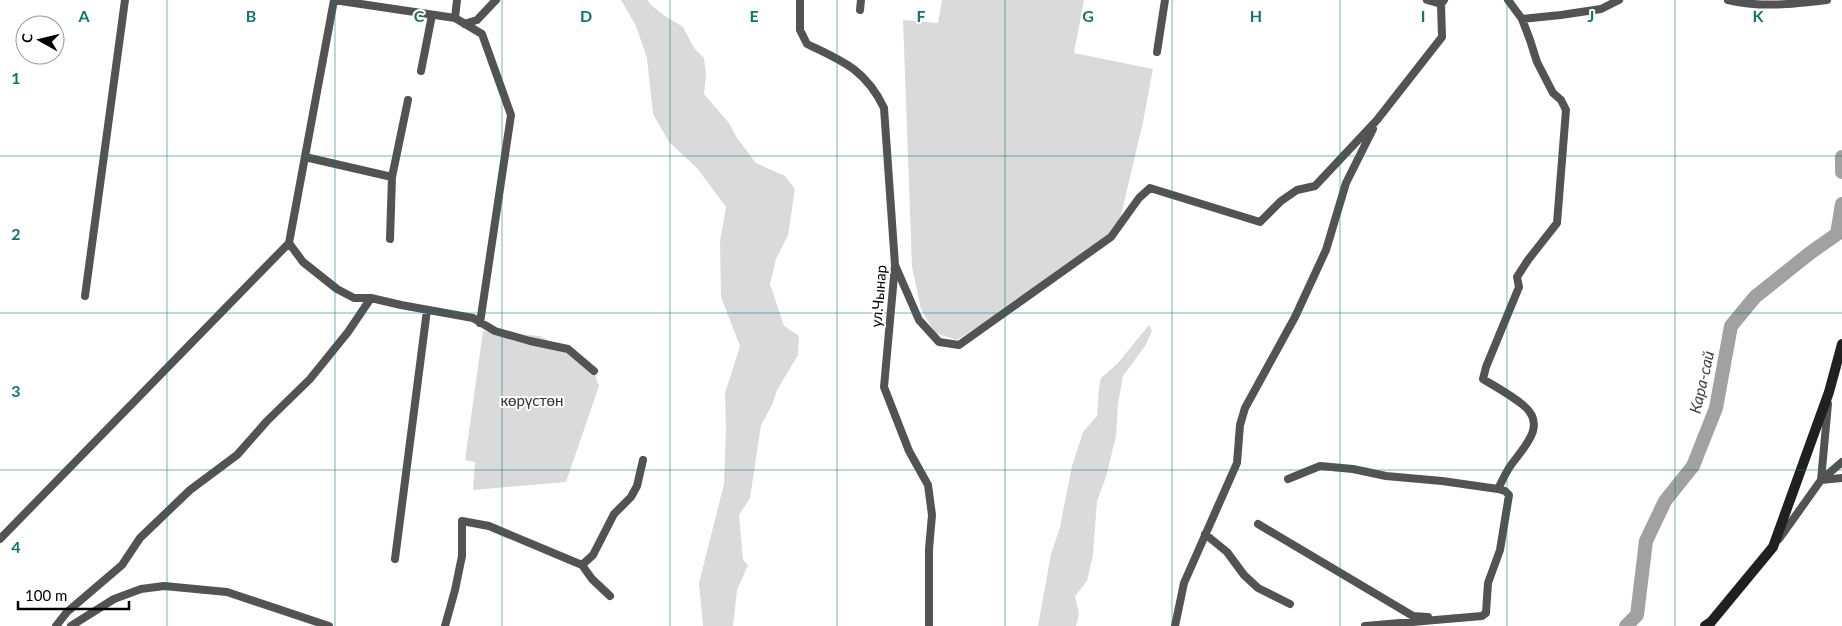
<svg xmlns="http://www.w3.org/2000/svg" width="1842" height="626" font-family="Lato,sans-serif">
<rect width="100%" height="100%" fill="#fff"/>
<!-- green -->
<path fill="#dadada" d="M 621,0 L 648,0 L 650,4 L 662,14 L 683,27 L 694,48 L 704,58 L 706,75 L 704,94 L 729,123 L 737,138 L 756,163 L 785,176 L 795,189 L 788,235 L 776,259 L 770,284 L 784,326 L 799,336 L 798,355 L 777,390 L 772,405 L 761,425 L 750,498 L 739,515 L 743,560 L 748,565 L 737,590 L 733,626 L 703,626 L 699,583 L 724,484 L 726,427 L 725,393 L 740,346 L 721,297 L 720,242 L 726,207 L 697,168 L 669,142 L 653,114 L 647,58 L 636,26 Z
M 942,0 L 1084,0 L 1074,53 L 1153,69 L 1143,122 L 1118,228 L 1036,290 L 957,340 L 935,333 L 921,309 L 912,267 L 903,20 L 938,23 Z
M 1149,325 L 1152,331 L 1145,346 L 1123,376 L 1118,404 L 1116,436 L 1106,477 L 1097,501 L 1093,555 L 1087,581 L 1075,596 L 1079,614 L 1076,626 L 1038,626 L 1051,554 L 1060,527 L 1072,466 L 1083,432 L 1097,416 L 1099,388 L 1101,378 L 1118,363 Z
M 483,331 L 540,336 L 590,362 L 599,386 L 566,482 L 473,490 L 475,462 L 465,460 Z"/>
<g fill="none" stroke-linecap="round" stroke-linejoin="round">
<!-- river -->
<path stroke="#a1a1a1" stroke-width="14" d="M 1842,157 L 1842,172
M 1626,626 L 1637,615 L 1646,541 L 1665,501 L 1693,466 L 1716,408 L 1731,326 L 1755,297 L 1810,253 L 1837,234 L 1842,204"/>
<!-- street -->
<path stroke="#535353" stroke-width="8" d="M 334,0 L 455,18 L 482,34 L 511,115 L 480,323
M 800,0 L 800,30 L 807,44 C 843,61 866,70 884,108 L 895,265 L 884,387 L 909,451 L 928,485 L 932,515 L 929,549 L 929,626
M 1427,0 L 1441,4
M 1728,0 C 1761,8 1794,4 1827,0
M 860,10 L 861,0
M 455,18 L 457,0
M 1522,19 L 1561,15 L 1601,9 L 1619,0
M 464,24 L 477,20 L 496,0
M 1157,52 L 1165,0
M 421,71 L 432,15
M 305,157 L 392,177 L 408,100
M 390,239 L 392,177
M 289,243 L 303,262 L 337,289 L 354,298 L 371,298 L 401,305 L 473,318 L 495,331 L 530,341 L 568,349 L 594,371
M 895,265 L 919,320 L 939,342 L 959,345 L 1111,237 L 1139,198 L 1150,188 L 1260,222 L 1281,201 L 1297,190 L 1315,186 L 1377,120 L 1442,37 L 1441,4 L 1444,0
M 85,296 L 125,0
M 1288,479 L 1320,466 L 1353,469 L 1386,476 L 1442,481 L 1498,489 C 1502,481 1506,472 1511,465 C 1524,447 1548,425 1523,405 C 1511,395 1496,387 1483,379 L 1486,367 L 1519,287 L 1517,277 L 1528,260 L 1557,223 L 1566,110 L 1561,100 L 1553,93 L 1537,62 L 1530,40 L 1522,19 L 1508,0
M 1821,480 L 1842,462
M 1821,480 L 1842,478
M 1258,524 L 1413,616 L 1428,617
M 1205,534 L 1227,552 L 1244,575 L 1258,588 L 1290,604
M 0,539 L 289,243 L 334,0
M 1779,539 L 1821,480 L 1828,404
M 395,559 L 427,310
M 582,565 L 593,555 L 614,514 L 631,497 L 637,486 L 643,460
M 56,626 L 67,612 L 122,565 L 140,538 L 190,490 L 237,455 L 267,421 L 310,379 L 348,332 L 371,298
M 71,626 L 114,599 L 141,589 L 164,586 L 227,592 L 329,626
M 445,626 L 455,590 L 462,556 L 462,521 L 489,526 L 582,565 L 592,579 L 610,596
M 1175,626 L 1184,583 L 1237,463 L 1240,425 L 1245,408 L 1295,317 L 1326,250 L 1346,183 L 1373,129
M 1365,626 L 1482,616 L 1486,613 L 1488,583 L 1500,550 L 1509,495 L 1505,491 L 1498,489"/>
<!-- secondary -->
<path stroke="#202020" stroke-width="10" d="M 1705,626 L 1711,622 L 1773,547 L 1829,392 L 1842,344"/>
</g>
<!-- grid -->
<path fill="none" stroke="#0f766e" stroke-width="1" stroke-opacity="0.55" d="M 167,0 L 167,626M 335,0 L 335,626M 502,0 L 502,626M 670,0 L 670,626M 837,0 L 837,626M 1005,0 L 1005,626M 1172,0 L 1172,626M 1340,0 L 1340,626M 1507,0 L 1507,626M 1675,0 L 1675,626M 0,156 L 1842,156M 0,313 L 1842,313M 0,470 L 1842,470"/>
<g text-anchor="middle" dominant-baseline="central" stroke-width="4" stroke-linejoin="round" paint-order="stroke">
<!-- street labels -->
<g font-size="15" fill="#000" stroke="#fff">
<text transform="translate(878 296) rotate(-85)">ул.Чынар</text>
</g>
<!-- park labels -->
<g font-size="15" fill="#313131" stroke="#fff">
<text x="532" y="400">көрүстөн</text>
</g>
<!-- water labels -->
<g font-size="16" font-style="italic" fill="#424242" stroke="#fff">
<text transform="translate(1701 382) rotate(-77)">Кара-сай</text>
</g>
</g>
<g font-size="16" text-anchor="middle" font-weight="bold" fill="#0f766e" stroke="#fff" stroke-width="4" stroke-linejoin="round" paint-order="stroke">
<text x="84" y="22">A</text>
<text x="251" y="22">B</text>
<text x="419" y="22">C</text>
<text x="586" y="22">D</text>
<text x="754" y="22">E</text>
<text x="921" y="22">F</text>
<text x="1088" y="22">G</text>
<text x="1256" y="22">H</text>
<text x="1423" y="22">I</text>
<text x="1591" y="22">J</text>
<text x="1758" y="22">K</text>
<text x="16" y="84">1</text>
<text x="16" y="240">2</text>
<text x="16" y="397">3</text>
<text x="16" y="553">4</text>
</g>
<!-- north arrow -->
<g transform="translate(40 40) rotate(278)"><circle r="24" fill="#ffffff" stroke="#999999"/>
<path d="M0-4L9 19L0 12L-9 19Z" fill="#000000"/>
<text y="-8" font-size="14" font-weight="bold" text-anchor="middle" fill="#000000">С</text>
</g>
<!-- scale -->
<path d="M18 601v8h111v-8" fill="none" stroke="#000000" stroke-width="2.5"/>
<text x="25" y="601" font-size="15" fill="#000000" stroke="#ffffff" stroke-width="4" paint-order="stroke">100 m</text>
</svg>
